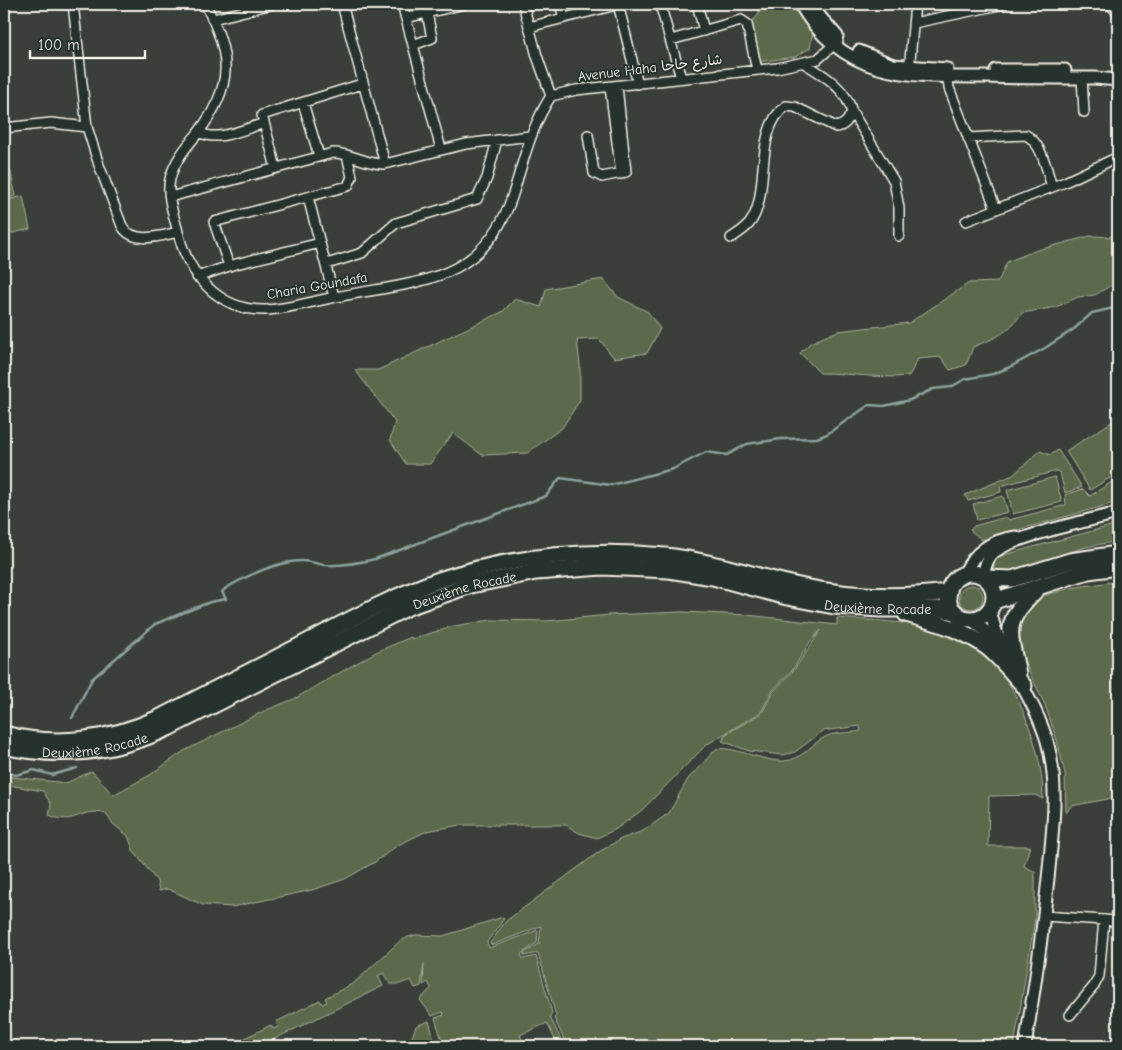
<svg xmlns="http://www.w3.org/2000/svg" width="1122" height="1050" font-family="'Comic Neue','Playpen Sans Arabic',sans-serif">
<rect width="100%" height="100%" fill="#3a4039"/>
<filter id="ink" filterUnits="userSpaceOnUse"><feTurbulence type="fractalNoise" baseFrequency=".02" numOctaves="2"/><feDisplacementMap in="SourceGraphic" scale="10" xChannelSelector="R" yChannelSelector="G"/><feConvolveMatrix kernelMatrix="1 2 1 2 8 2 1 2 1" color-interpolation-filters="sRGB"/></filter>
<g filter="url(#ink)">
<!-- green -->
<path fill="#5c6a4c" stroke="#a8ae9a" d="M 758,4 L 792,4 L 813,32 L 810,48 L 795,57 L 757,62 L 749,25 L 759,14 Z
M 4,151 L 6,151 L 16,196 L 4,199 Z
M 23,196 L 30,229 L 9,234 L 4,201 Z
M 1090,236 L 1118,237 L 1118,277 L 1113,284 L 1095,295 L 1078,297 L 1056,307 L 1022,313 C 1007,334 997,337 973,347 L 966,365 L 950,370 L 941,357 L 918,359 L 909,376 C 879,379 850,373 820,373 L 800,353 L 810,343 L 838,331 L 909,323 L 969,283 L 998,282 L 1007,262 L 1034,251 Z
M 603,279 L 618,297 L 648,312 L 660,329 L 647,353 L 614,358 L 599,339 L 577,340 L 580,365 L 580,400 L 562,428 L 527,453 L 482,455 L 453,433 L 430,464 L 406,464 L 390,440 L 395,422 L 355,370 L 378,370 L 502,312 L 515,299 L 541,307 L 546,289 Z
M 1118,418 L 1118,473 L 1090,490 L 1066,451 Z
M 1058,450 L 1082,487 L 1065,493 L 1060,473 L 1057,471 L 1000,486 L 1001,492 L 968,501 L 965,495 L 1013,475 L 1040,451 L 1050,455 Z
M 1055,477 L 1062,502 L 1013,514 L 1007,490 Z
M 1118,478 L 1118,502 L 982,540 L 970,530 L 974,526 L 1006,517 L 1009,520 L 1066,505 L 1065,495 L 1083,489 L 1090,496 Z
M 1003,496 L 1008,512 L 977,520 L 973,504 Z
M 1118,524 L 1118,541 L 1086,547 L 1006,572 L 995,571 L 993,569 L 995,560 L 1000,556 Z
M 1118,581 L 1118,791 L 1113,798 L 1071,806 L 1066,813 L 1065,774 L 1057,740 L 1045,705 L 1017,646 L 1015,631 L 1031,599 L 1071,588 Z
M959 597a12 12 0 1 1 24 0a12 12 0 1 1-24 0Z
M 682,612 L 747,615 L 837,625 L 837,618 C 922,624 985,621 1023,711 C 1035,740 1043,768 1043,799 L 1035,795 L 989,796 L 988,846 L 1030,846 L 1024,866 L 1035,872 L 1035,919 L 1014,1046 L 567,1046 L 554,1018 L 556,1016 L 538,953 L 524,956 L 524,953 L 539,944 L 541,926 L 492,945 L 490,943 L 506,921 L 599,852 L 621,839 L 643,831 L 669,813 L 688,779 L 716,749 C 730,745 764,762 784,761 C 803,760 811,743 827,736 C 837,732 851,733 861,731 L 860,726 L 823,731 L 795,752 L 783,755 L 749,751 L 722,741 L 726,734 L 762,713 L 773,692 L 794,670 L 821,630 L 810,642 L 793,669 L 772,691 L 761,712 L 706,745 L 642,810 L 616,829 L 597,838 L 579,833 L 566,825 L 460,825 L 427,831 L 398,845 L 375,862 L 345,879 L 312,890 L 232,907 L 203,905 L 168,889 L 159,891 L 157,881 L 134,852 L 128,836 L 112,823 L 106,814 C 81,806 75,827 49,815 L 51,804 L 43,791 L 9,785 L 4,781 L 4,776 L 66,783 L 92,771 L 113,795 L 150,775 L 184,751 L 264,711 L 294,699 L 376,652 L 411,637 L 412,639 L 454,626 L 491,620 L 548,621 L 609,615 Z
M 503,917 L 504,919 L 487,942 L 489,948 L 538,930 L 537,943 L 521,954 L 523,959 L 536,956 L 552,1013 L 550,1017 L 564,1046 L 558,1046 L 547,1023 L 520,1035 L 525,1046 L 437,1046 L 443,1044 L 435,1018 L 444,1015 L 443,1012 L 432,1016 L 420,1000 L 431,988 L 428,982 L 423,985 L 424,964 L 421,986 L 415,988 L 411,980 L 400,984 L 390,984 L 383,973 L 378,976 L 383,986 L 260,1046 L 229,1046 L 271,1025 L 273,1029 L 278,1027 L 276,1022 L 320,1000 L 322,1004 L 327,1002 L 325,998 L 354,983 L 399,942 L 408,937 L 416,935 L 443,936 Z
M 429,1021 L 436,1046 L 409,1045 L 416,1026 Z"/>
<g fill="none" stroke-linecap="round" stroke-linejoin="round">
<!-- stream -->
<path stroke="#8ca19e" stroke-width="2.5" d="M 72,718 L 92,679 L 155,624 L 210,602 L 226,599 L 222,592 L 226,588 C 247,576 278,561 302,561 C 310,561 317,564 325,565 C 342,566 358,563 375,559 L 546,496 L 560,478 L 611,485 L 673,469 L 706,452 L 727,455 L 747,444 L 781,439 L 817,438 L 827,434 L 869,405 L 884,406 L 910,400 L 933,389 L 951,387 L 965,379 L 993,374 L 1010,367 L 1045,348 L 1074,329 L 1092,313 L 1118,307
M 4,772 L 16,775 L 34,770 L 52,775 L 77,768"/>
<defs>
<path id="minor" d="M 73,4 L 87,127 L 99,165 L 122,226 C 133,245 161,236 178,232
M 205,4 C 232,54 234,86 198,133 C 187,146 174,161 170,179 C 166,195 174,216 178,232 C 188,275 219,311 266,310 C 288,309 310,302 331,298 C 412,281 483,287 513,194 C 524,159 531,127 551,96
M 342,4 L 385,164
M 402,4 L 441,149
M 523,4 L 537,56 L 551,96
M 560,4 L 564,18
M 618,4 L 638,84
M 660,4 L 681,78
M 697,4 L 704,31
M 1110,4 L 1118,13
M 406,18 L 464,4
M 213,19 L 272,4
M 914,23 L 1004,4
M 529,27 L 620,4
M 671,40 L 741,20 L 747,24 L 757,70
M 413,45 L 432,38 L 427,13
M 909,71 L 915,4
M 947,71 L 949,88 L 996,209
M 1082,78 L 1084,112
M 610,87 L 621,174
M 551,96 L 576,90 L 777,68 L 818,59 L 838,41
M 303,103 L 319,156
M 852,112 L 894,181 L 899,208 L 899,236
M 4,128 L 51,123 L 87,127
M 199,132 C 217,143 243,129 262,124
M 588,135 L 594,173 L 602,177 L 626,172 L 617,86
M 968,138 L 1026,135 C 1042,143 1047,171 1052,187
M 276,168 L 262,115 L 362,84
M 170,197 L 333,153 C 351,153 367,165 385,164 L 466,144 L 530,136
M 308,197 L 334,297
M 966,221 L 1065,182 L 1118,157
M 731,238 C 737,234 745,229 749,224 C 772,196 752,130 786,106 L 795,107 L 836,127 C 845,126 848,120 852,112 C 846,88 824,75 804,63
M 327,264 L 362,253 L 396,223 L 477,199 L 487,178 L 497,140
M 229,266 L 214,222 L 348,186 L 352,177 L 347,155
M 197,277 L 232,265 L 320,243
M 1118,802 L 1118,810
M 1044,916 L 1118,921
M 1070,1015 L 1094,986 L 1099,976 L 1104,920"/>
<path id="tertiary" d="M 800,4 C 842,78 909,77 984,77 C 1021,78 1058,78 1095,78 L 1118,80
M 809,4 L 837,36
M 859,51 L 893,65 L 947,69
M 996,70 L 1065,70
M 964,574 C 974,552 992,540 1016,537
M 983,576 C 985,568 986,560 992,554 C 1009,537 1091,520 1118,513
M 990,609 C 998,655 1033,694 1047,741 C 1059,783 1053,826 1049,869 C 1043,929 1035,987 1025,1046
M 971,619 L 997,641"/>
<g id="trunk">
<circle cx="971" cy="596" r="23"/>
<path d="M 986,578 L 1012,579 L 1070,561 L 1118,554"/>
<path d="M 994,601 L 1088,571 L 1118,567"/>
<path d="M 906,614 C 935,622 966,630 989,649 C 1002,660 1013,674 1024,686"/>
<path d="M 1018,674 C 1009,630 1002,623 1037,589"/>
<path d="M 4,734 C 56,748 110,740 159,718 C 211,691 263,665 315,638 C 355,617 396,595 439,580 C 512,556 589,549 665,556 C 713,561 757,577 804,587 C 852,597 900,598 949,592"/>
<path id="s1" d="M 4,746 C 60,759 116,752 168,728 L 408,607 L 471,585 L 536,572 L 602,567 L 669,570 L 713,577 L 787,597 L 834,606 L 880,609 L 939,609 L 955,612"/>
</g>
</defs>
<!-- minor casing -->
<use href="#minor" stroke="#f4f1e8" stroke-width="12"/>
<!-- tertiary casing -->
<use href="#tertiary" stroke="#f4f1e8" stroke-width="15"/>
<!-- trunk casing -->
<use href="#trunk" stroke="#f4f1e8" stroke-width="19"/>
<!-- minor -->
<use href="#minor" stroke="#26332d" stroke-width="9"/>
<!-- tertiary -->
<use href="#tertiary" stroke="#26332d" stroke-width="11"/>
<!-- trunk -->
<use href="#trunk" stroke="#26332d" stroke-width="15"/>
</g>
</g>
<g text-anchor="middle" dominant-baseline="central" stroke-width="4" stroke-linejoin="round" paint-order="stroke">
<!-- street labels -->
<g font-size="14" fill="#f4f1e8" stroke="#26332d">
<text transform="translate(650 68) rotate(-7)">Avenue Haha شارع حاحا</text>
<text transform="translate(317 286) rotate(-10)">Charia Goundafa</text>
<text stroke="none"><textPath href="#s1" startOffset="496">Deuxième Rocade</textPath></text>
<text stroke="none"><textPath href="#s1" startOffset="916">Deuxième Rocade</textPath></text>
<text stroke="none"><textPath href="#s1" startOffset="92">Deuxième Rocade</textPath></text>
</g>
</g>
<!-- margin -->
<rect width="1122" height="1050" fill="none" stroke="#26332d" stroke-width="20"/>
<rect x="10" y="10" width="1102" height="1030" fill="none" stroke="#f4f1e8" stroke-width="2" filter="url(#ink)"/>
<!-- scale -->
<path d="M30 50v8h115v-8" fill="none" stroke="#f4f1e8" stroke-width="2.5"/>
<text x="38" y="50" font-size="15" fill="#f4f1e8" stroke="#26332d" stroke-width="4" paint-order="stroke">100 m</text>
</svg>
